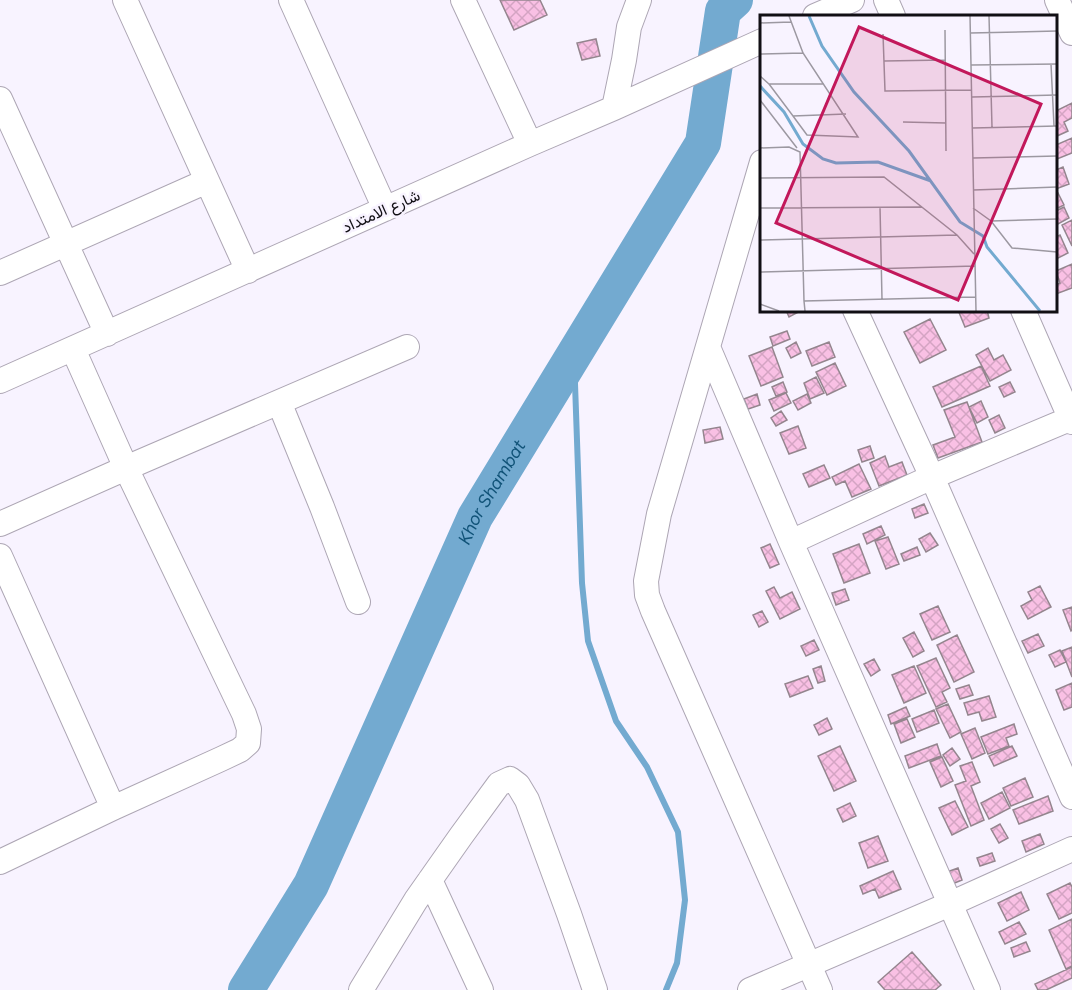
<svg xmlns="http://www.w3.org/2000/svg" width="1072" height="990" font-family="Figtree,Vazirmatn,sans-serif">
<defs>
<pattern id="building-cross-hatch" width="8" height="8" patternUnits="userSpaceOnUse" patternTransform="scale(1.5)"><rect width="8" height="8" fill="#f9c0e4"/><path d="M0 0l8 8M0 8l8-8" fill="none" stroke="#d4a4c3"/></pattern>
</defs>
<rect width="100%" height="100%" fill="#f8f3ff"/>
<g fill="none" stroke-linecap="round" stroke-linejoin="round">
<!-- stream -->
<path stroke="#73aad0" stroke-width="6" d="M 574,355 L 582,583 L 588,641 L 616,721 L 647,767 L 678,832 L 685,900 L 677,963 L 666,990"/>
<!-- river -->
<path stroke="#73aad0" stroke-width="36" id="s1" d="M 246,990 L 311,885 L 475,517 L 703,143 L 723,11 L 735,0"/>
</g>
<!-- building -->
<path fill="url(#building-cross-hatch)" stroke="#94858e" stroke-width="1.5" d="M 500,0 L 540,0 L 547,15 L 514,30 Z
M 596,39 L 600,56 L 582,60 L 577,43 Z
M 1072,103 L 1072,118 L 1064,122 L 1068,131 L 1057,136 L 1056,111 Z
M 1072,138 L 1072,153 L 1057,159 L 1056,155 L 1056,145 Z
M 1063,167 L 1069,184 L 1056,189 L 1056,170 Z
M 1058,193 L 1064,205 L 1056,209 L 1056,194 Z
M 1064,207 L 1069,218 L 1058,224 L 1056,219 L 1056,211 Z
M 1072,220 L 1072,246 L 1062,225 Z
M 1060,235 L 1068,253 L 1056,259 L 1056,237 Z
M 1072,264 L 1072,288 L 1056,294 L 1056,285 L 1060,283 L 1056,271 Z
M 786,310 L 802,310 L 789,317 Z
M 958,310 L 987,310 L 989,318 L 965,327 Z
M 930,319 L 946,350 L 920,363 L 904,332 Z
M 787,331 L 790,339 L 773,346 L 770,337 Z
M 796,342 L 801,353 L 791,358 L 786,348 Z
M 829,342 L 835,357 L 812,366 L 806,351 Z
M 772,347 L 783,377 L 761,386 L 749,356 Z
M 988,348 L 994,360 L 1003,355 L 1011,370 L 990,381 L 976,355 Z
M 835,363 L 846,386 L 827,395 L 816,372 Z
M 981,366 L 990,386 L 942,407 L 933,387 Z
M 816,377 L 824,393 L 810,399 L 804,383 Z
M 783,382 L 787,392 L 776,396 L 772,387 Z
M 1010,382 L 1015,392 L 1004,397 L 999,387 Z
M 786,393 L 791,403 L 774,411 L 769,400 Z
M 757,394 L 760,405 L 748,409 L 744,399 Z
M 807,394 L 811,403 L 798,410 L 793,401 Z
M 981,401 L 988,417 L 977,423 L 969,407 Z
M 967,402 L 982,442 L 938,458 L 933,445 L 955,437 L 944,410 Z
M 781,411 L 787,420 L 776,426 L 771,418 Z
M 999,415 L 1005,428 L 995,433 L 989,420 Z
M 798,426 L 806,448 L 789,454 L 780,433 Z
M 720,427 L 723,439 L 705,443 L 703,430 Z
M 870,446 L 874,458 L 862,462 L 858,450 Z
M 885,456 L 889,467 L 902,462 L 907,475 L 879,486 L 870,463 Z
M 859,464 L 871,489 L 852,497 L 845,481 L 836,485 L 832,477 Z
M 824,465 L 830,478 L 809,487 L 803,474 Z
M 924,504 L 928,513 L 915,518 L 912,509 Z
M 881,526 L 885,535 L 867,544 L 863,534 Z
M 930,533 L 938,545 L 926,552 L 919,539 Z
M 888,537 L 899,564 L 886,569 L 875,541 Z
M 770,544 L 779,564 L 770,568 L 761,548 Z
M 859,544 L 870,573 L 844,583 L 833,554 Z
M 917,547 L 920,555 L 904,561 L 901,554 Z
M 1040,586 L 1051,607 L 1028,619 L 1021,606 L 1032,600 L 1028,592 Z
M 774,587 L 780,598 L 792,592 L 800,609 L 780,619 L 766,591 Z
M 845,589 L 849,600 L 836,605 L 832,593 Z
M 938,606 L 950,632 L 932,640 L 920,614 Z
M 1072,607 L 1072,630 L 1071,631 L 1063,610 Z
M 762,611 L 768,622 L 759,627 L 753,615 Z
M 914,632 L 924,651 L 913,657 L 903,638 Z
M 1038,634 L 1044,646 L 1028,653 L 1022,641 Z
M 957,635 L 974,672 L 954,682 L 937,645 Z
M 814,640 L 819,650 L 806,656 L 801,646 Z
M 1072,647 L 1072,677 L 1062,651 Z
M 1060,650 L 1066,662 L 1055,667 L 1049,655 Z
M 936,658 L 950,688 L 942,692 L 947,702 L 936,707 L 917,666 Z
M 874,659 L 880,670 L 871,676 L 864,664 Z
M 821,666 L 825,681 L 818,683 L 813,669 Z
M 914,666 L 926,693 L 904,703 L 892,675 Z
M 808,676 L 813,688 L 790,697 L 785,684 Z
M 1072,683 L 1072,707 L 1064,710 L 1056,690 Z
M 969,685 L 973,695 L 960,699 L 956,689 Z
M 989,696 L 996,717 L 982,721 L 979,712 L 968,715 L 964,703 Z
M 948,704 L 961,732 L 950,738 L 936,709 Z
M 906,707 L 910,716 L 891,724 L 888,715 Z
M 934,710 L 939,723 L 917,732 L 912,719 Z
M 827,718 L 832,729 L 819,735 L 814,725 Z
M 907,719 L 915,737 L 901,743 L 894,724 Z
M 1014,724 L 1017,734 L 1006,738 L 1009,746 L 988,754 L 981,737 Z
M 975,728 L 985,753 L 972,759 L 961,734 Z
M 937,744 L 941,756 L 909,768 L 905,756 Z
M 840,746 L 856,781 L 834,791 L 818,756 Z
M 1012,746 L 1017,756 L 994,766 L 989,756 Z
M 952,748 L 960,759 L 950,766 L 943,755 Z
M 942,757 L 953,781 L 941,787 L 930,762 Z
M 972,762 L 980,782 L 971,786 L 984,820 L 971,826 L 955,785 L 966,781 L 960,766 Z
M 1025,778 L 1033,797 L 1011,806 L 1003,788 Z
M 1002,792 L 1010,808 L 989,819 L 981,803 Z
M 1048,796 L 1053,811 L 1019,824 L 1013,810 Z
M 955,801 L 968,827 L 952,835 L 939,808 Z
M 850,803 L 856,816 L 843,822 L 837,809 Z
M 1000,824 L 1008,838 L 999,843 L 991,829 Z
M 1040,834 L 1044,844 L 1026,852 L 1022,841 Z
M 878,836 L 888,861 L 868,868 L 859,843 Z
M 992,853 L 995,861 L 980,866 L 977,858 Z
M 958,868 L 962,880 L 952,884 L 947,872 Z
M 893,871 L 901,889 L 879,898 L 875,889 L 863,894 L 860,886 Z
M 1070,883 L 1072,887 L 1072,913 L 1059,919 L 1047,894 Z
M 1021,892 L 1029,910 L 1007,921 L 998,903 Z
M 1072,919 L 1072,966 L 1066,969 L 1049,930 Z
M 1019,922 L 1026,934 L 1005,944 L 999,932 Z
M 1026,942 L 1030,951 L 1014,957 L 1011,948 Z
M 912,952 L 941,985 L 935,990 L 885,990 L 878,982 Z
M 1072,967 L 1072,978 L 1046,990 L 1038,990 L 1035,984 Z"/>
<g fill="none" stroke-linecap="round" stroke-linejoin="round">
<defs>
<path id="minor" d="M 125,0 L 248,271
M 291,0 L 385,209
M 463,0 L 530,144
M 886,0 L 893,16
M 1057,0 L 1072,33
M 815,16 L 852,0
M 0,99 L 107,334
M 614,108 L 624,60 L 629,27 L 639,0
M 762,162 L 659,514 L 646,581 L 647,595 L 653,611 L 820,990
M 0,273 L 207,181
M 855,310 L 932,477 L 1072,797
M 1023,310 L 1072,422
M 708,347 L 791,542 L 988,990
M 0,381 L 530,144 L 614,108 L 762,41
M 279,402 L 322,507 L 358,602
M 0,524 L 126,468 L 407,347
M 791,542 L 932,477 L 1072,418
M 0,556 L 113,808
M 0,862 L 113,808 L 221,759 L 240,750 L 248,743 L 249,729 L 244,714 L 126,468 L 73,349
M 430,880 L 481,990
M 361,990 L 416,900 L 461,836 L 499,784 L 510,779 L 518,785 L 527,800 L 569,914 L 595,990
M 750,990 L 950,904 L 1072,849"/>
</defs>
<!-- minor casing -->
<use href="#minor" stroke="#ada6b4" stroke-width="26"/>
<!-- minor -->
<use href="#minor" stroke="#fff" stroke-width="24"/>
</g>
<g text-anchor="middle" dominant-baseline="central" stroke-width="5" stroke-linejoin="round" paint-order="stroke">
<!-- street labels -->
<g font-size="16" fill="#110f14" stroke="#f8f3ff">
<text transform="translate(381 211) rotate(-24)">شارع الامتداد</text>
</g>
<!-- water labels -->
<g font-size="18" font-style="italic" fill="#115378" stroke="#f8f3ff">
<text stroke="none"><textPath href="#s1" startOffset="556">Khor Shambat</textPath></text>
</g>
</g>
<!-- overview -->
<g transform="translate(760 15)">
<rect width="297" height="297" fill="#f8f3ff"/>
<path fill="none" stroke="#73aad0" stroke-width="3" d="M 49,1 L 62,31 L 94,77 L 149,136 L 200,207 L 223,221 L 227,232 L 280,296M 0,71 L 24,97 L 43,129 L 63,144 L 76,148 L 118,147 L 171,166"/>
<path fill="none" stroke="#9c98a1" stroke-width="1.5" d="M 29,1 L 43,38 L 98,122 L 47,120 L 33,101M 210,1 L 216,296M 229,1 L 232,112M 0,8 L 31,7M 185,15 L 186,136M 210,18 L 297,16M 123,19 L 125,76 L 211,75M 0,39 L 43,38M 124,46 L 185,45M 291,49 L 294,111M 211,50 L 297,49M 0,61 L 9,69 L 64,69M 9,69 L 33,101 L 86,99M 212,82 L 297,80M 0,85 L 37,133M 143,107 L 186,108M 212,113 L 297,111M 0,133 L 29,132 L 40,137 L 44,286M 213,143 L 297,141M 0,163 L 124,162 L 197,220 L 214,239M 213,175 L 297,172M 120,192 L 122,284M 0,193 L 162,192M 213,193 L 231,206 L 252,233 L 297,237M 231,206 L 297,204M 0,225 L 197,220M 0,257 L 215,251M 0,289 L 19,296M 45,296 L 44,286 L 215,282"/>
<path fill="#c2185b" fill-opacity="0.15" stroke="#c2185b" stroke-width="3" d="M 99,12 L 281,89 L 198,285 L 16,208 Z"/>
<rect width="297" height="297" fill="none" stroke="#110f14" stroke-width="3"/>
</g>
</svg>
